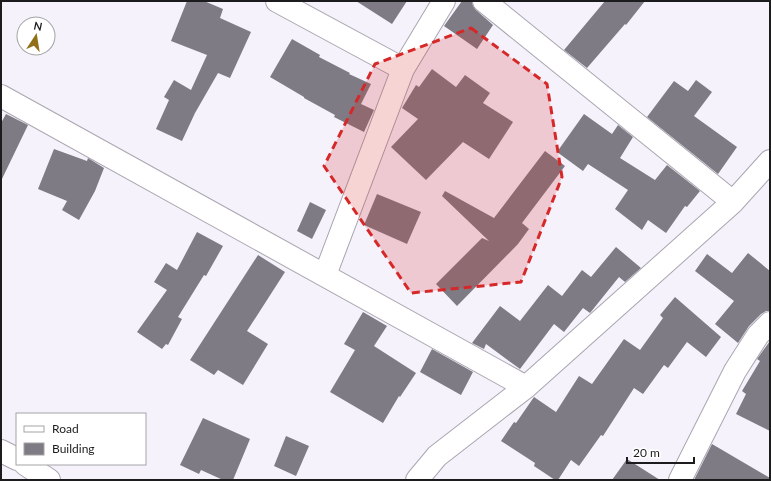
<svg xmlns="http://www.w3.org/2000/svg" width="771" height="481" font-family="Lato,sans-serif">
<rect width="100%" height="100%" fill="#f5f2fc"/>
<!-- building -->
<path fill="#7e7b84" d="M 187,1 L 204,1 L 223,9 L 220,18 L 251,32 L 230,78 L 218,73 L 195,113 L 182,141 L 156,129 L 169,100 L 164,97 L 174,80 L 191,90 L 207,55 L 171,41 Z
M 356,1 L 407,1 L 392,24 Z
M 462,1 L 472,1 L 473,6 L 476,10 L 493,25 L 477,49 L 444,26 Z
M 605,1 L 645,1 L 626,25 L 625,24 L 587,68 L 564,50 Z
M 292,39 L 320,55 L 319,57 L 350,73 L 349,74 L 371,84 L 361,104 L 374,110 L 364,132 L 334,117 L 335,115 L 304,98 L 304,97 L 270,77 Z
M 432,69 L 456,87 L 465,75 L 490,93 L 483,103 L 513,122 L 489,159 L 463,142 L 426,180 L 391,147 L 418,119 L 402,108 L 416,85 L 419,87 Z
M 696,80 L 712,92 L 694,116 L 737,147 L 718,174 L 647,117 L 674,81 L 688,91 Z
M 6,114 L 28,125 L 1,181 L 1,123 Z
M 584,114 L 612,134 L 618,125 L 633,137 L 620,158 L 655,180 L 667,165 L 700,191 L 687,207 L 685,206 L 666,233 L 648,220 L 642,230 L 615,209 L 628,190 L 588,164 L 583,171 L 557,152 Z
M 54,149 L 87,161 L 88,158 L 104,168 L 95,191 L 79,220 L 62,210 L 67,201 L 38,189 Z
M 545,151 L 565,166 L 522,223 L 529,229 L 518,244 L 457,306 L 436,284 L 482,238 L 489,241 L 442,196 L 445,191 L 494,218 Z
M 377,194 L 421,212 L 407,244 L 364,225 Z
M 310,202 L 326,210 L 312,239 L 297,231 Z
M 197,232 L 223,246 L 206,276 L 204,275 L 178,317 L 182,319 L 168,345 L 166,344 L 162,349 L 137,332 L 167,290 L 154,282 L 166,263 L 177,270 Z
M 616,247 L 641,268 L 625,282 L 619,277 L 590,313 L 583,308 L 564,332 L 554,324 L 520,369 L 486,344 L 484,349 L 472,343 L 500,306 L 520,321 L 548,285 L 562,296 L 582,270 L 591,277 Z
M 748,253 L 770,271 L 770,311 L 766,311 L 761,314 L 749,326 L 738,343 L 715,324 L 734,301 L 695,271 L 707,254 L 732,273 Z
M 258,255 L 285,272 L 247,331 L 268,344 L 243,385 L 218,370 L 214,375 L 190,360 Z
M 675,297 L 721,337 L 706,357 L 687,342 L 668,368 L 664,365 L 643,394 L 634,388 L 603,436 L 601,435 L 579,466 L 571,460 L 558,480 L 555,480 L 534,466 L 535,463 L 501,441 L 514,422 L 516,423 L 534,397 L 556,412 L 579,376 L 592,384 L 624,339 L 640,350 L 663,318 L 660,315 Z
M 363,312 L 387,326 L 374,346 L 416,373 L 400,397 L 399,396 L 383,423 L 330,392 L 355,350 L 344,344 Z
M 770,341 L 770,431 L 736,414 L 746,394 L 742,391 L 760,361 L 757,359 Z
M 432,349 L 473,372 L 461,395 L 420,372 Z
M 203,418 L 250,439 L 233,480 L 223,480 L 201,470 L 199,474 L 180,465 Z
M 286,436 L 309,446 L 296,476 L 274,466 Z
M 712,444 L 770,478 L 770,480 L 694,480 Z
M 627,459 L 660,480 L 612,480 Z"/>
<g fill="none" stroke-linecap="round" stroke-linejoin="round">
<defs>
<path id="minor" d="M 277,1 L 403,69
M 484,1 L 733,202
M 1,96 L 526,387
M 325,275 L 403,69 L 444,1
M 1,451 L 17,459
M 25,464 L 49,480
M 417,480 L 437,456 L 526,387 L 733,202 L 770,161
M 680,480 L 735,371 L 758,335 L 770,323"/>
</defs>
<!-- minor casing -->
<use href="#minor" stroke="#a9a6b0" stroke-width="24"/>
<!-- minor -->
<use href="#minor" stroke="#fff" stroke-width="22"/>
</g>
<!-- marked area -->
<path fill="#d62828" fill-opacity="0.2" stroke="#d62828" stroke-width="3" stroke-dasharray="8 5" stroke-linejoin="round" d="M 471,28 L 547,84 L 562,177 L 521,282 L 411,293 L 324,166 L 375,64 Z"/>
<!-- border -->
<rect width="771" height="481" fill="none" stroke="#1c1b1e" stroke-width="4"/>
<!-- legend -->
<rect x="16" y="413" width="130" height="52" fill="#ffffff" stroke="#a4a4a5"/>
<rect x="24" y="426" width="20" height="6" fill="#ffffff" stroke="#a4a4a5"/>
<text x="52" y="433" font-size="12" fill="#1c1b1e">Road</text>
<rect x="24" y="443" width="20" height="12" fill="#7e7b84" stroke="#a4a4a5"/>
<text x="52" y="453" font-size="12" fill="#1c1b1e">Building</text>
<!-- north arrow -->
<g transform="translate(36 36) rotate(12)"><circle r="19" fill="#ffffff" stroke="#a4a4a5"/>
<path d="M0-3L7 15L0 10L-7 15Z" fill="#927017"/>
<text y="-6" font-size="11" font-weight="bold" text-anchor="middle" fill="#1c1b1e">N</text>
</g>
<!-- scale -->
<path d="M627 457v6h67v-6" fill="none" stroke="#1c1b1e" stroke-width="2"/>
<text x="633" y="457" font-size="12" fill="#1c1b1e" stroke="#ffffff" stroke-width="3" paint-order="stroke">20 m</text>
</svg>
